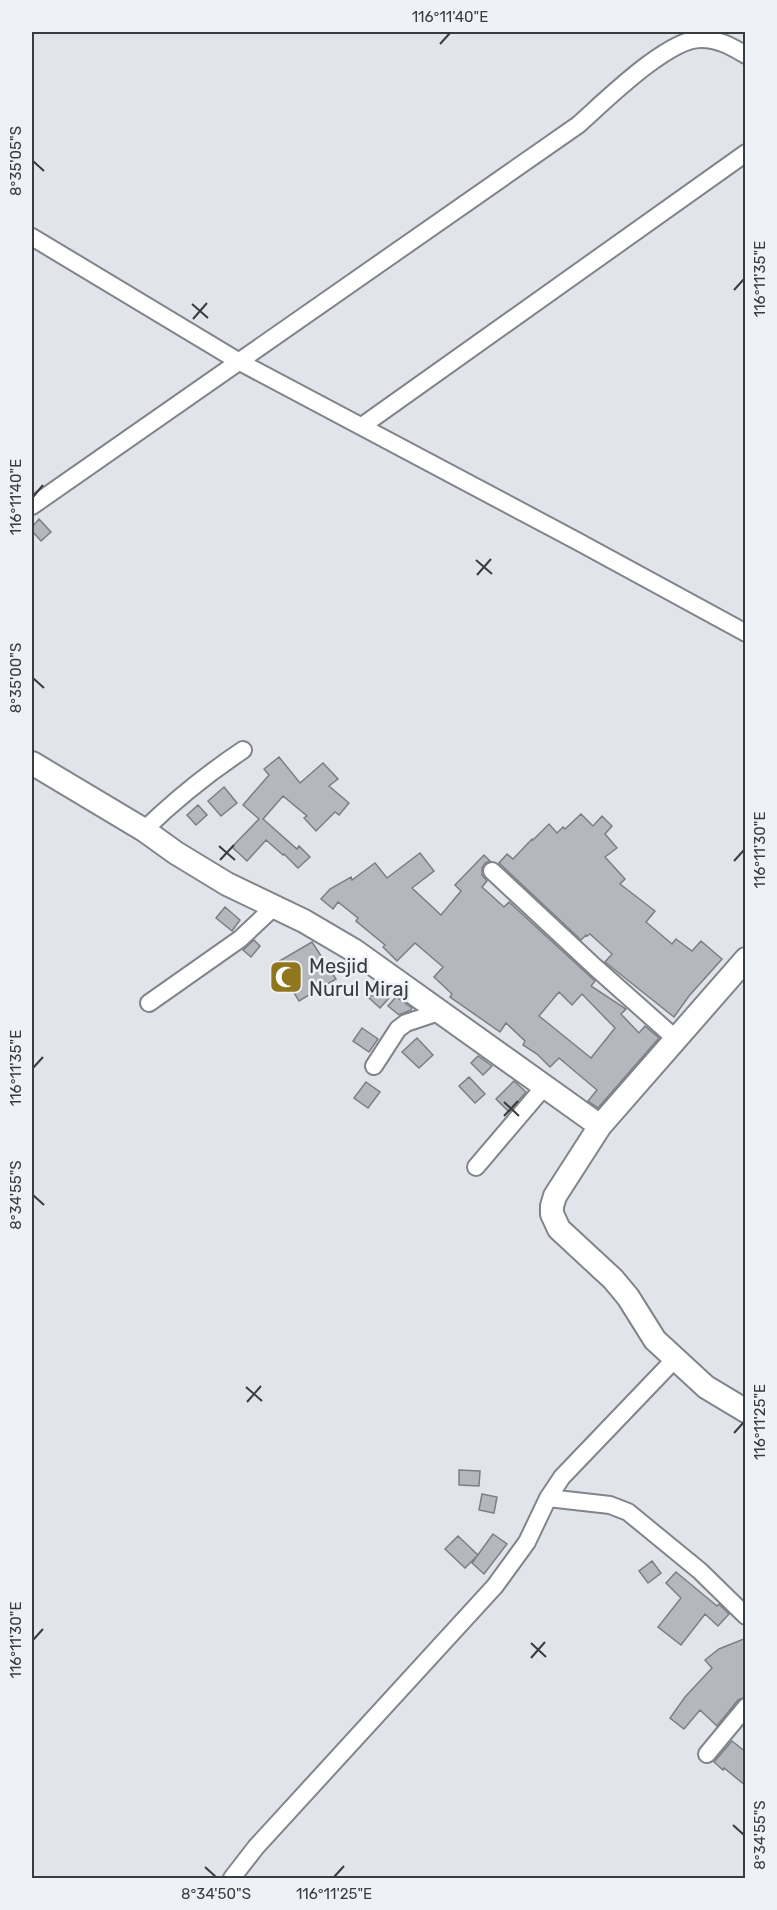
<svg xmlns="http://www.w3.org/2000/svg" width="777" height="1910" font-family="Rubik,sans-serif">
<rect width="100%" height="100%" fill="#e1e5eb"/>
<!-- building -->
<path fill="#b4b8be" stroke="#7b7f84" stroke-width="1.5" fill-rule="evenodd" d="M 39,519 L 51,532 L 41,541 L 32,531 L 32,527 Z
M 279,757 L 300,783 L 323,763 L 338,779 L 329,786 L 349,803 L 339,815 L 335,812 L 316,831 L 304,818 L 307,816 L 283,796 L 263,819 L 297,849 L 299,846 L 310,857 L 298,868 L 284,854 L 283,855 L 266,840 L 247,861 L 232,847 L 259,819 L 243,805 L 269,775 L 264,769 Z
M 224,787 L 237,803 L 221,816 L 208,801 Z
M 198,805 L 207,815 L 196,825 L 187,815 Z
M 581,814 L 593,826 L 602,816 L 612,826 L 605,834 L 617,848 L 605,857 L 625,879 L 620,884 L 655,911 L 646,922 L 672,944 L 676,939 L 692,951 L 701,941 L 722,959 L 689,996 L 674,1017 L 605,962 L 612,954 L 590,934 L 587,936 L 586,935 L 581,940 L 499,863 L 507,854 L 513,859 L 532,839 L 533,840 L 549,824 L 557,833 L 563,827 L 565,829 Z
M 420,853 L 434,871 L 412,888 L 441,915 L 461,891 L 455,885 L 484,855 L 490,861 L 485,863 L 482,868 L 482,875 L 487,881 L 482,887 L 504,907 L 509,902 L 595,981 L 591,986 L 626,1009 L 621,1014 L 639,1033 L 645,1026 L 659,1038 L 598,1108 L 588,1101 L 597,1090 L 559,1058 L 550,1067 L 537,1054 L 523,1045 L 525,1041 L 506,1023 L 500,1032 L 450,997 L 452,994 L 434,977 L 443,967 L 415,943 L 397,961 L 383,947 L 385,945 L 356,921 L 358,918 L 338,902 L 333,909 L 321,899 L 330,889 L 351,877 L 352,880 L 375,863 L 387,878 ZM 559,992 L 572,1005 L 582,994 L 615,1028 L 591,1058 L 539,1016 Z
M 225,907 L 240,920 L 232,931 L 216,918 Z
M 254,940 L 260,946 L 251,957 L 243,950 Z
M 312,942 L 336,979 L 299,1001 L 276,963 Z
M 378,988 L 389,998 L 380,1008 L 369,998 Z
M 396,997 L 412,1008 L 411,1010 L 399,1015 L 388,1006 Z
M 362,1028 L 378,1039 L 369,1052 L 353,1041 Z
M 417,1038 L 433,1055 L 419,1068 L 402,1052 Z
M 478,1056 L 492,1066 L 483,1075 L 471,1063 Z
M 469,1077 L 485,1094 L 475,1103 L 459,1086 Z
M 514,1081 L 526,1092 L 509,1112 L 496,1099 Z
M 366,1082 L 380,1092 L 368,1108 L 354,1098 Z
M 459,1470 L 480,1471 L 479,1486 L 459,1485 Z
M 482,1494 L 497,1497 L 494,1513 L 479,1510 Z
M 493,1534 L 507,1544 L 484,1574 L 472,1563 Z
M 458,1536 L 478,1555 L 465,1568 L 445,1549 Z
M 652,1561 L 661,1573 L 648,1583 L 639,1571 Z
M 676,1572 L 717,1606 L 719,1604 L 729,1614 L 718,1626 L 705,1614 L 681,1645 L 658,1627 L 681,1598 L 666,1583 Z
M 746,1638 L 746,1697 L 738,1700 L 717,1726 L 700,1710 L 684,1729 L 670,1718 L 685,1697 L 712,1668 L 705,1660 L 719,1649 Z
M 732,1741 L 746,1752 L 746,1786 L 724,1768 L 723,1770 L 714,1762 Z"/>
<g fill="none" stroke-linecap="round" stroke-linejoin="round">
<defs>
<path id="street" d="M 32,237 L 238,361 L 577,541 L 746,633
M 362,426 L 746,153
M 32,506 L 578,125 C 604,102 669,37 702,39 C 719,39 732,47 746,55
M 144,830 C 175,800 207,774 243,750
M 492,871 L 595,967 L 676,1039
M 149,1003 L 240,939 L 274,907
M 374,1066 L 398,1029 L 406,1023 L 439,1012
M 476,1167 L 544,1087
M 548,1498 L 610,1505 L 628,1512 L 700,1571 L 746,1616
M 707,1754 L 746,1707
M 232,1878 L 256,1847 L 495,1586 L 527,1542 L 548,1498 L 562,1477 L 675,1359"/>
<path id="secondary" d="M 32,763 L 144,830 L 176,853 L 227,884 L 304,921 L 355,951 L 600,1126
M 746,959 L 600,1126 L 555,1196 L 552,1206 L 552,1214 L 559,1229 L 613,1279 L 628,1297 L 655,1340 L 706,1387 L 746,1411"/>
</defs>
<!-- street casing -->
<use href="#street" stroke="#81858a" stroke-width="20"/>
<!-- secondary casing -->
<use href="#secondary" stroke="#81858a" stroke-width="26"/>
<!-- street -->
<use href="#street" stroke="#fff" stroke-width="16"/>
<!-- secondary -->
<use href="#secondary" stroke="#fff" stroke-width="22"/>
</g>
<!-- ticks -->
<path fill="none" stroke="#3a3b3e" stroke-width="2" d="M 440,44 L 450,33M 33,161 L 44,171M 734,290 L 744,279M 192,304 L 208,318M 193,319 L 207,303M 33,497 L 43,485M 476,560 L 492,574M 477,575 L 491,559M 33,678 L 44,688M 219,846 L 235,860M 220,860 L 234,845M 734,861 L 744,850M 33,1068 L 43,1057M 504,1102 L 519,1116M 504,1116 L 518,1101M 33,1195 L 44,1205M 246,1387 L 262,1401M 247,1402 L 261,1386M 734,1433 L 744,1422M 33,1640 L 43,1629M 531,1643 L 546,1657M 531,1658 L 545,1642M 733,1825 L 744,1835M 205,1867 L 216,1877M 334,1877 L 344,1866"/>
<!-- icons -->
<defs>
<symbol id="mosque-square" viewBox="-11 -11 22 22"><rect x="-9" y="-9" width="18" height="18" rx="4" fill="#90771d" stroke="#eef2f8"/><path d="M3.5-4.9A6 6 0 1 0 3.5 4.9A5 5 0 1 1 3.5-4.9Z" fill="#fff"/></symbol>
</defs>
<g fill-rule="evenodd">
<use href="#mosque-square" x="267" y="958" width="38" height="38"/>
</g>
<g text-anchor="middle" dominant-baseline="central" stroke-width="5" stroke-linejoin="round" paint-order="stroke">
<!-- poi labels -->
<g font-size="20" fill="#3a3b3e" stroke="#eef2f8" text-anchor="start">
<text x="309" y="966">Mesjid<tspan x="309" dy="23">Nurul Miraj</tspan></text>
</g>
</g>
<!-- border -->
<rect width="777" height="1910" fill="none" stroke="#eef2f8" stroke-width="66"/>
<rect x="33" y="33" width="711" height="1844" fill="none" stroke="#3a3b3e" stroke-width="2"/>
<g font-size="15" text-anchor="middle" fill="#3a3b3e">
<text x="450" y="22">116°11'40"E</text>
<text transform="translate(16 161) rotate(-90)" y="5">8°35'05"S</text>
<text transform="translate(760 279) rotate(-90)" y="5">116°11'35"E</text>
<text transform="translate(16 497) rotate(-90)" y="5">116°11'40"E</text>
<text transform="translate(16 678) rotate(-90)" y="5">8°35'00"S</text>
<text transform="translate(760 850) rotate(-90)" y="5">116°11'30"E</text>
<text transform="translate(16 1068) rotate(-90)" y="5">116°11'35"E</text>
<text transform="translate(16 1195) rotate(-90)" y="5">8°34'55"S</text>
<text transform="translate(760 1422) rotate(-90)" y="5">116°11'25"E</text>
<text transform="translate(16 1640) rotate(-90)" y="5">116°11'30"E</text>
<text transform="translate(760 1835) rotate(-90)" y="5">8°34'55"S</text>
<text x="216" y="1899">8°34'50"S</text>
<text x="334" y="1899">116°11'25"E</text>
</g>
</svg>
